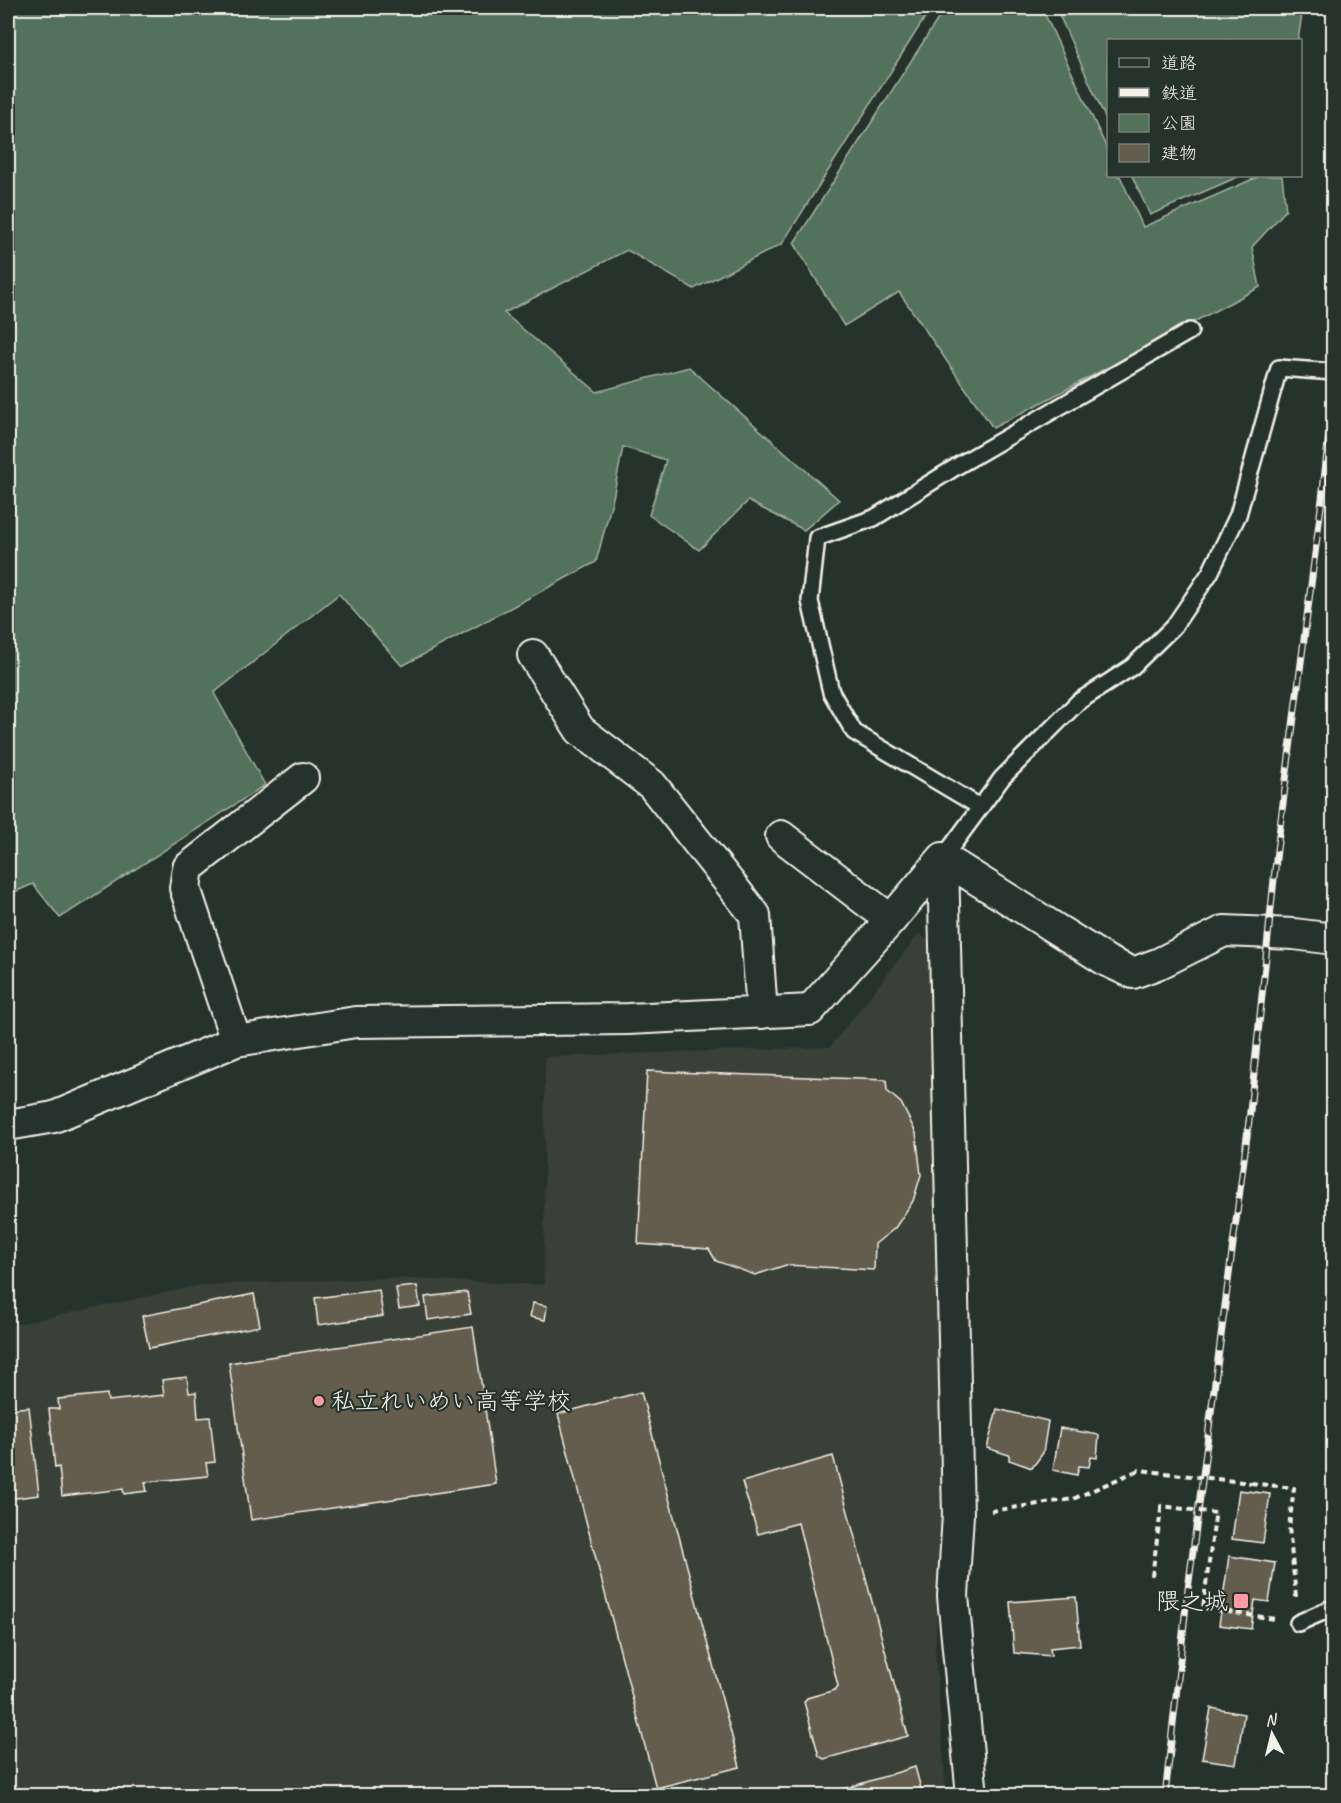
<svg xmlns="http://www.w3.org/2000/svg" width="1341" height="1803" font-family="Caveat,'Klee One',sans-serif">
<rect width="100%" height="100%" fill="#26332d"/>
<filter id="ink" filterUnits="userSpaceOnUse"><feTurbulence type="fractalNoise" baseFrequency=".0167" numOctaves="2"/><feDisplacementMap in="SourceGraphic" scale="12" xChannelSelector="R" yChannelSelector="G"/><feConvolveMatrix kernelMatrix="1 2 1 2 8 2 1 2 1" color-interpolation-filters="sRGB"/></filter>
<g filter="url(#ink)">
<!-- built -->
<path fill="#394037" d="M 919,934 L 935,945 L 945,1475 L 935,1649 L 946,1795 L 8,1795 L 8,1326 L 201,1285 L 387,1278 L 544,1285 L 545,1057 L 830,1047 Z"/>
<!-- green -->
<path fill="#53725b" stroke="#a4b2a2" stroke-width="1.5" d="M 8,8 L 931,8 L 782,244 L 694,289 L 627,250 L 504,313 L 597,392 L 689,367 L 839,500 L 804,530 L 748,501 L 699,550 L 649,515 L 666,460 L 623,447 L 613,498 L 596,562 L 402,666 L 339,594 L 214,693 L 265,785 L 60,918 L 33,884 L 8,895 Z
M 945,8 L 1042,8 L 1108,151 L 1108,176 L 1120,176 L 1143,227 L 1260,176 L 1282,176 L 1286,210 L 1252,247 L 1260,287 L 993,428 L 899,292 L 844,326 L 794,243 Z
M 1056,8 L 1303,8 L 1298,40 L 1108,40 L 1108,124 Z
M 1132,176 L 1240,176 L 1150,215 Z"/>
<!-- building -->
<path fill="#645d4d" stroke="#f4f1e8" stroke-width="1.5" d="M 647,1071 L 886,1080 L 887,1091 L 901,1103 L 916,1133 L 921,1175 L 913,1201 L 895,1228 L 875,1244 L 874,1270 L 786,1265 L 755,1275 L 716,1261 L 709,1249 L 638,1244 Z
M 417,1286 L 420,1306 L 399,1309 L 396,1288 Z
M 379,1290 L 383,1316 L 318,1325 L 315,1298 Z
M 467,1292 L 471,1314 L 428,1320 L 425,1297 Z
M 254,1294 L 260,1326 L 149,1348 L 142,1316 Z
M 533,1303 L 547,1306 L 545,1320 L 530,1317 Z
M 473,1327 L 496,1484 L 251,1520 L 229,1363 Z
M 187,1377 L 189,1393 L 196,1392 L 198,1418 L 210,1417 L 215,1462 L 206,1463 L 208,1476 L 145,1482 L 147,1491 L 124,1494 L 123,1489 L 62,1496 L 59,1467 L 55,1468 L 49,1409 L 59,1409 L 58,1399 L 107,1394 L 108,1401 L 164,1395 L 162,1380 Z
M 641,1392 L 740,1767 L 656,1788 L 558,1414 Z
M 29,1407 L 39,1495 L 8,1499 L 8,1409 Z
M 997,1409 L 1048,1421 L 1043,1453 L 1032,1468 L 1009,1460 L 1009,1455 L 987,1448 Z
M 1060,1428 L 1099,1435 L 1097,1458 L 1091,1457 L 1089,1467 L 1079,1466 L 1077,1475 L 1053,1470 Z
M 833,1456 L 908,1736 L 824,1759 L 819,1756 L 804,1702 L 807,1698 L 835,1690 L 838,1686 L 798,1523 L 758,1534 L 742,1482 Z
M 1239,1490 L 1270,1494 L 1263,1543 L 1232,1539 Z
M 1229,1556 L 1275,1563 L 1269,1602 L 1255,1600 L 1251,1629 L 1219,1625 Z
M 1076,1597 L 1080,1645 L 1050,1648 L 1051,1656 L 1014,1653 L 1010,1602 Z
M 1211,1708 L 1244,1714 L 1236,1764 L 1202,1759 Z
M 915,1767 L 923,1796 L 821,1796 Z"/>
<g fill="none" stroke-linecap="round" stroke-linejoin="round">
<defs>
<path id="lane" d="M 980,807 L 854,732 L 831,692 L 810,601 L 817,538 L 874,518 L 959,465 L 1190,331
M 943,858 L 1002,778 L 1078,702 L 1132,667 L 1174,626 L 1210,573 L 1238,515 L 1279,368 L 1334,372
M 1298,1623 L 1334,1607"/>
<path id="street" d="M 533,655 L 580,730 L 652,785 L 755,915 L 762,1013
M 781,836 L 891,920
M 943,858 L 958,1515 L 953,1596 L 972,1796
M 943,858 L 1107,961 L 1133,973 L 1160,963 L 1224,931 L 1294,934 L 1334,939
M 236,1041 L 185,888 L 188,868 L 303,778
M 8,1125 L 54,1117 L 236,1041 L 356,1022 L 628,1019 L 810,1010 L 891,920 L 943,858"/>
</defs>
<!-- lane casing -->
<use href="#lane" stroke="#f4f1e8" stroke-width="20"/>
<!-- street casing -->
<use href="#street" stroke="#f4f1e8" stroke-width="34"/>
<!-- path -->
<path stroke="#f4f1e8" stroke-width="4" stroke-dasharray="6 4.5" stroke-linecap="butt" d="M 1251,1483 L 1294,1488 L 1289,1527 L 1296,1597
M 991,1511 L 1073,1499 L 1134,1472
M 1215,1517 L 1203,1608 L 1275,1619
M 1152,1576 L 1161,1510"/>
<!-- lane -->
<use href="#lane" stroke="#26332d" stroke-width="15"/>
<!-- street -->
<use href="#street" stroke="#26332d" stroke-width="30"/>
<defs>
<path id="rail" d="M 1165,1796 L 1187,1597 L 1249,1121 L 1277,850 L 1322,499 L 1334,387"/>
</defs>
<!-- rail casing -->
<use href="#rail" stroke="#f4f1e8" stroke-width="7"/>
<!-- rail -->
<use href="#rail" stroke="#26332d" stroke-width="4.5" stroke-dasharray="14" stroke-linecap="butt"/>
<!-- path-bridge -->
<path stroke="#f4f1e8" stroke-width="4" stroke-dasharray="6 4.5" stroke-linecap="butt" d="M 1134,1472 L 1139,1470 L 1251,1483
M 1161,1510 L 1161,1506 L 1216,1513 L 1215,1517"/>
</g>
</g>
<!-- markers -->
<g fill="#ff9aa2" stroke="#26332d" stroke-width="2">
<circle cx="319" cy="1401" r="6"/>
<rect x="1233" y="1593" width="16" height="16" rx="3"/>
</g>
<g text-anchor="middle" dominant-baseline="central" stroke-width="4.5" stroke-linejoin="round" paint-order="stroke">
<!-- poi labels -->
<g font-size="24" fill="#f4f1e8" stroke="#26332d" text-anchor="start">
<text x="331" y="1401">私立れいめい高等学校</text>
<text x="1228" y="1601" text-anchor="end">隈之城</text>
</g>
</g>
<!-- margin -->
<rect width="1341" height="1803" fill="none" stroke="#26332d" stroke-width="30"/>
<rect x="15" y="15" width="1311" height="1773" fill="none" stroke="#f4f1e8" stroke-width="2" filter="url(#ink)"/>
<!-- legend -->
<rect x="1107" y="39" width="195" height="138" fill="#26332d" stroke="#787f78" stroke-width="1.5"/>
<rect x="1119" y="58" width="30" height="9" fill="#26332d" stroke="#787f78" stroke-width="1.5"/>
<text x="1161" y="69" font-size="18" fill="#f4f1e8">道路</text>
<rect x="1119" y="88" width="30" height="9" fill="#f4f1e8" stroke="#787f78" stroke-width="1.5"/>
<text x="1161" y="99" font-size="18" fill="#f4f1e8">鉄道</text>
<rect x="1119" y="114" width="30" height="18" fill="#53725b" stroke="#787f78" stroke-width="1.5"/>
<text x="1161" y="129" font-size="18" fill="#f4f1e8">公園</text>
<rect x="1119" y="144" width="30" height="18" fill="#645d4d" stroke="#787f78" stroke-width="1.5"/>
<text x="1161" y="159" font-size="18" fill="#f4f1e8">建物</text>
<!-- north arrow -->
<g transform="translate(1272 1734) rotate(353)" stroke="#26332d" stroke-width="4.5" paint-order="stroke">
<path d="M0-4.5L10 22L0 15L-10 22Z" fill="#f4f1e8"/>
<text y="-9" font-size="16" font-weight="bold" text-anchor="middle" fill="#f4f1e8">N</text>
</g>
</svg>
